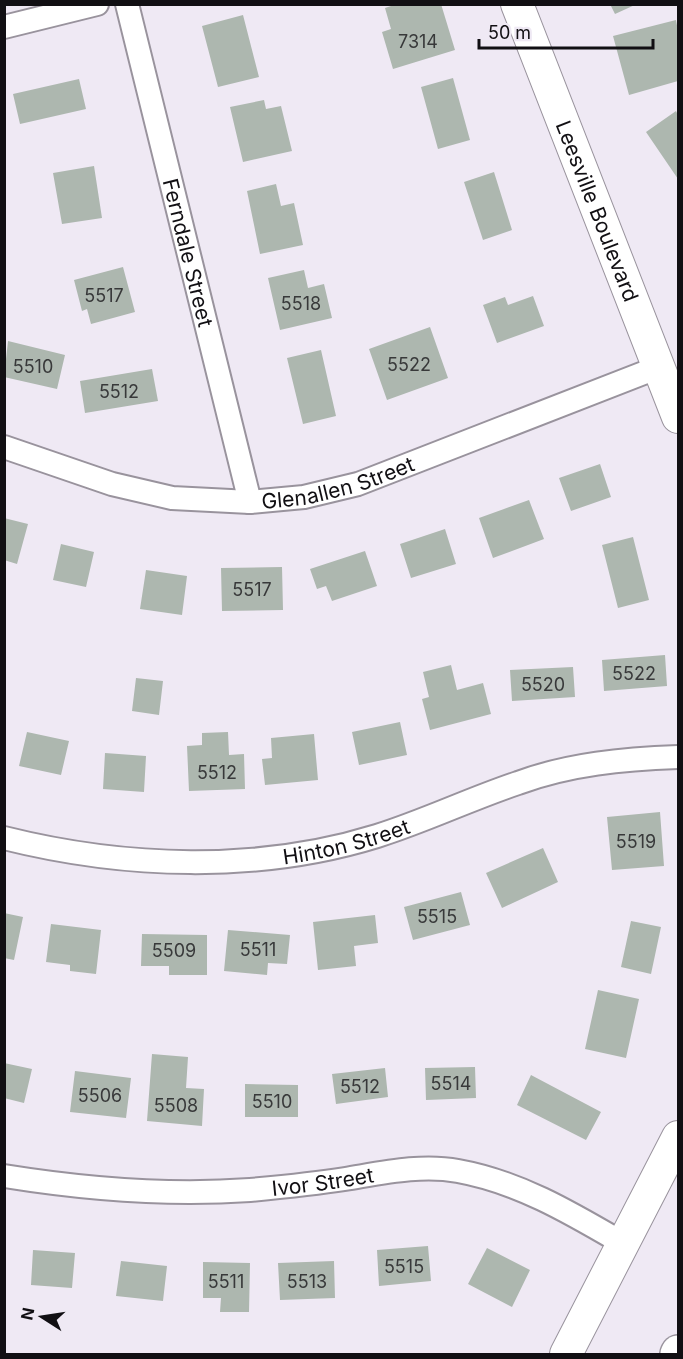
<svg xmlns="http://www.w3.org/2000/svg" width="683" height="1359" font-family="Inter,sans-serif">
<rect width="100%" height="100%" fill="#efe9f4"/>
<!-- building -->
<path fill="#adb7af" d="M 397,4 L 441,4 L 455,50 L 393,69 L 382,32 L 391,29 L 385,8 Z
M 610,4 L 637,4 L 615,14 Z
M 243,15 L 259,77 L 218,87 L 202,26 Z
M 676,20 L 678,31 L 678,81 L 629,95 L 613,36 Z
M 453,78 L 470,140 L 438,149 L 421,87 Z
M 79,79 L 86,109 L 20,124 L 13,94 Z
M 264,100 L 266,109 L 281,106 L 292,151 L 243,162 L 230,107 Z
M 676,111 L 678,115 L 678,179 L 646,132 Z
M 94,166 L 102,218 L 62,224 L 53,173 Z
M 494,172 L 512,230 L 483,240 L 464,182 Z
M 276,184 L 281,206 L 294,203 L 303,245 L 260,254 L 247,191 Z
M 123,267 L 135,312 L 91,324 L 87,309 L 82,311 L 74,280 Z
M 304,270 L 308,288 L 324,284 L 332,318 L 280,330 L 268,278 Z
M 533,296 L 544,326 L 497,343 L 483,305 L 505,297 L 508,305 Z
M 430,327 L 448,378 L 387,400 L 369,349 Z
M 8,341 L 65,355 L 57,389 L 4,377 Z
M 321,350 L 336,416 L 303,424 L 287,358 Z
M 152,369 L 158,401 L 85,413 L 80,381 Z
M 600,464 L 611,497 L 571,511 L 559,478 Z
M 529,500 L 544,539 L 493,558 L 479,518 Z
M 4,518 L 28,524 L 17,564 L 4,560 Z
M 445,529 L 456,564 L 411,578 L 400,544 Z
M 633,537 L 649,600 L 618,608 L 602,545 Z
M 61,544 L 94,552 L 86,587 L 53,580 Z
M 365,551 L 377,586 L 332,601 L 326,586 L 317,589 L 310,569 Z
M 282,567 L 283,610 L 222,611 L 221,568 Z
M 146,570 L 187,576 L 182,615 L 140,609 Z
M 665,655 L 667,686 L 604,691 L 602,660 Z
M 451,665 L 457,690 L 483,683 L 491,714 L 430,730 L 422,699 L 429,697 L 423,672 Z
M 573,667 L 575,697 L 512,701 L 510,670 Z
M 136,678 L 163,681 L 159,715 L 132,711 Z
M 400,722 L 407,755 L 359,765 L 352,732 Z
M 27,732 L 69,741 L 61,775 L 19,766 Z
M 228,732 L 229,755 L 244,754 L 245,789 L 189,791 L 187,746 L 202,745 L 202,733 Z
M 314,734 L 318,780 L 265,785 L 262,759 L 272,758 L 271,738 Z
M 105,753 L 146,756 L 144,792 L 103,789 Z
M 660,812 L 664,866 L 612,870 L 607,817 Z
M 543,848 L 558,882 L 502,908 L 486,873 Z
M 461,892 L 470,925 L 413,940 L 404,907 Z
M 4,913 L 23,917 L 14,960 L 4,958 Z
M 375,915 L 378,943 L 354,946 L 356,966 L 318,970 L 313,922 Z
M 631,921 L 661,927 L 651,974 L 621,967 Z
M 51,924 L 101,930 L 96,974 L 70,971 L 70,965 L 46,962 Z
M 228,930 L 290,935 L 287,964 L 268,963 L 267,975 L 224,971 Z
M 142,934 L 207,935 L 207,975 L 169,975 L 169,966 L 141,966 Z
M 598,990 L 639,999 L 626,1058 L 585,1049 Z
M 152,1054 L 188,1057 L 186,1088 L 204,1089 L 202,1126 L 147,1121 Z
M 4,1063 L 32,1069 L 24,1103 L 4,1098 Z
M 475,1067 L 476,1098 L 426,1100 L 425,1068 Z
M 385,1068 L 388,1097 L 336,1104 L 332,1074 Z
M 75,1071 L 131,1078 L 126,1118 L 70,1112 Z
M 531,1075 L 601,1112 L 586,1140 L 517,1105 Z
M 245,1084 L 298,1085 L 298,1117 L 245,1117 Z
M 428,1246 L 431,1281 L 379,1286 L 377,1250 Z
M 487,1248 L 530,1270 L 512,1307 L 468,1284 Z
M 33,1250 L 75,1253 L 72,1288 L 31,1285 Z
M 121,1261 L 167,1266 L 163,1301 L 116,1296 Z
M 334,1261 L 335,1298 L 280,1300 L 278,1263 Z
M 203,1262 L 250,1263 L 249,1312 L 220,1312 L 221,1298 L 203,1298 Z"/>
<g fill="none" stroke-linecap="round" stroke-linejoin="round">
<defs>
<g id="street">
<path id="s1" d="M 127,4 L 250,502"/>
<path d="M 4,27 L 97,4"/>
<path id="s2" d="M 4,447 L 112,484 L 172,498 L 250,502 L 304,497 L 358,484 L 659,367"/>
<path id="s3" d="M 4,838 C 124,868 258,873 377,836 C 425,821 470,799 518,783 C 569,764 624,759 678,757"/>
<path id="s4" d="M 4,1176 C 85,1189 168,1196 250,1190 C 282,1187 313,1184 345,1179 C 382,1173 421,1164 458,1171 C 519,1182 571,1213 624,1244"/>
</g>
<g id="secondary">
<path id="s5" d="M 517,4 L 678,417"/>
<path d="M 566,1354 L 678,1137"/>
</g>
<path id="highway" d="M 677,1354 L 678,1352"/>
</defs>
<!-- street casing -->
<use href="#street" stroke="#99939d" stroke-width="26"/>
<!-- secondary casing -->
<use href="#secondary" stroke="#99939d" stroke-width="34"/>
<!-- highway casing -->
<use href="#highway" stroke="#99939d" stroke-width="36"/>
<!-- street -->
<use href="#street" stroke="#fff" stroke-width="22"/>
<!-- secondary -->
<use href="#secondary" stroke="#fff" stroke-width="32"/>
<!-- highway -->
<use href="#highway" stroke="#fff" stroke-width="33"/>
</g>
<g text-anchor="middle" dominant-baseline="central" stroke-width="4.5" stroke-linejoin="round" paint-order="stroke">
<!-- number labels -->
<g font-size="18" fill="#38393a">
<text x="418" y="41">7314</text>
<text x="104" y="295">5517</text>
<text x="301" y="303">5518</text>
<text x="409" y="364">5522</text>
<text x="33" y="366">5510</text>
<text x="119" y="391">5512</text>
<text x="252" y="589">5517</text>
<text x="634" y="673">5522</text>
<text x="543" y="684">5520</text>
<text x="217" y="772">5512</text>
<text x="636" y="841">5519</text>
<text x="437" y="916">5515</text>
<text x="258" y="949">5511</text>
<text x="174" y="950">5509</text>
<text x="451" y="1083">5514</text>
<text x="360" y="1086">5512</text>
<text x="100" y="1095">5506</text>
<text x="272" y="1101">5510</text>
<text x="176" y="1105">5508</text>
<text x="404" y="1266">5515</text>
<text x="226" y="1281">5511</text>
<text x="307" y="1281">5513</text>
</g>
<!-- street labels -->
<g font-size="21" fill="#110f13" stroke="#efe9f4">
<text stroke="none"><textPath href="#s5" startOffset="222">Leesville Boulevard</textPath></text>
<text stroke="none"><textPath href="#s1" startOffset="256">Ferndale Street</textPath></text>
<text stroke="none"><textPath href="#s2" startOffset="344">Glenallen Street</textPath></text>
<text stroke="none"><textPath href="#s3" startOffset="346">Hinton Street</textPath></text>
<text stroke="none"><textPath href="#s4" startOffset="320">Ivor Street</textPath></text>
</g>
</g>
<!-- border -->
<rect width="683" height="1359" fill="none" stroke="#110f13" stroke-width="12"/>
<!-- north arrow -->
<g transform="translate(42 1317) rotate(282)" stroke="#efe9f4" stroke-width="4.5" paint-order="stroke">
<path d="M0-4.5L10 22L0 15L-10 22Z" fill="#110f13"/>
<text y="-9" font-size="16" font-weight="bold" text-anchor="middle" fill="#110f13">N</text>
</g>
<!-- scale -->
<path d="M479 39v9h174v-9" fill="none" stroke="#110f13" stroke-width="3"/>
<text x="488" y="39" font-size="18" fill="#110f13" stroke="#efe9f4" stroke-width="4.5" paint-order="stroke">50 m</text>
</svg>
